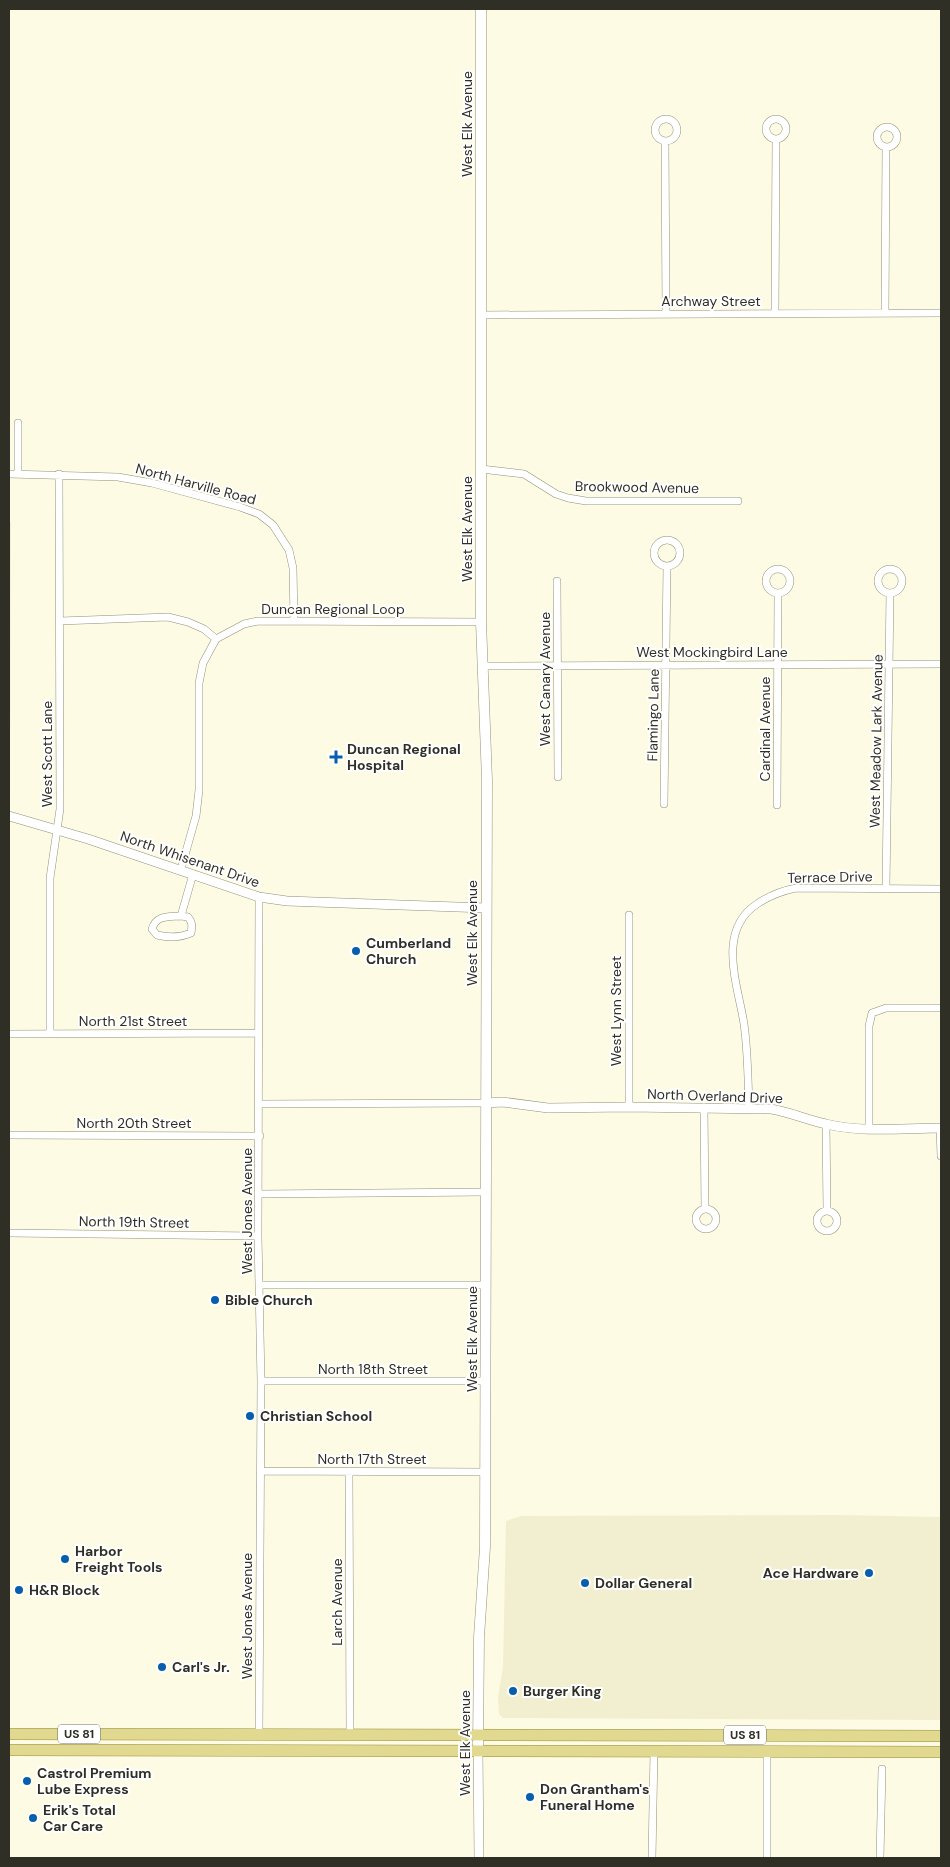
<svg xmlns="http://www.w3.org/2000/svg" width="950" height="1867" font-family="'DM Sans',sans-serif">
<rect width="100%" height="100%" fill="#fdfbe3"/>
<!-- built -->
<path fill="#f2efd0" d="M 9,522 L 11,522 L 10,809 L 9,809 Z
M 840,1515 L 941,1517 L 941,1720 L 503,1718 L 499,1714 L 498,1697 L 503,1667 L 506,1521 L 521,1516 Z"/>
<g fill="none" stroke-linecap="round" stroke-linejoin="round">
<defs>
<path id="minor" d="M766 129a10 10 0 1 1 20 0a10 10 0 1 1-20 0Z
M655 130a11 11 0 1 1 22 0a11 11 0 1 1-22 0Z
M877 137a10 10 0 1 1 20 0a10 10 0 1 1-20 0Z
M 665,141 L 666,313
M 885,313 L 886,147
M 775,314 L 776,140
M 481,315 L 941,313
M 481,469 L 524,474 L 556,494 L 568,498 L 586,501 L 738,501
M 9,474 L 118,477 L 152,483 L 240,507 L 259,514 L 273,525 L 289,550 L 293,568 L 294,621
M 18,474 L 18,423
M654 553a13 13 0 1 1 26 0a13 13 0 1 1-26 0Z
M878 581a12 12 0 1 1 24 0a12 12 0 1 1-24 0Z
M766 581a12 12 0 1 1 24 0a12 12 0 1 1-24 0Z
M 557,581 L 558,777
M 60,621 L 168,617 L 188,622 L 204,629 L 216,639
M 483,666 L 941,664
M 664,804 L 667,566
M 777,805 L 778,593
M 181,869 L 196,816 L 199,790 L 199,683 L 203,663 L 216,639 L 244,624 L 258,621 L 481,622
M 886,888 L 890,593
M 259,897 L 258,1236 L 261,1381 L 259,1734
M 181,916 L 188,917 C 193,923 192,926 191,933 C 179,938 169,938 157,935 L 152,929 C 156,915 168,917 181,916 L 193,874
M 50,1033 L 50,878 L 60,809 L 59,474
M 9,1034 L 258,1033
M 260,1104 L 486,1103
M 629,1107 L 629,915
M 704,1107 L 705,1209
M 749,1108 C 748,1081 748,1052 744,1024 C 738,985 716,931 757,904 C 770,895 781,891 796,888 L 941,889
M 826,1124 L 827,1210
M 940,1128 L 941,1156
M 869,1129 L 869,1026 L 872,1013 L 886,1008 L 941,1008
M 9,1135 L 260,1136
M 259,1194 L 485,1192
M696 1219a10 10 0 1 1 20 0a10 10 0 1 1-20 0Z
M817 1221a10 10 0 1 1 20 0a10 10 0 1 1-20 0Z
M 9,1233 L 258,1236
M 260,1285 L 486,1285
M 261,1381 L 486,1381
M 260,1471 L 485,1472
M 349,1471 L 350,1734
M 767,1751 L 767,1858
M 652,1858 L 654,1751
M 880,1858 L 882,1769"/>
<path id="tertiary" d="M 9,816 L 88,839 L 259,897 L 287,901 L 486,908
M 486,1103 L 503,1102 L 548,1108 L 629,1107 L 771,1109 C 790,1112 807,1120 826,1124 C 864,1133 903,1128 941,1128
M 478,1750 L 479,1858"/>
<path id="secondary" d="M 478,1750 L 479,1637 L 485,1547 L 487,780 L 481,622 L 481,9"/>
<path id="primary" d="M 9,1734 L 941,1736
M 9,1750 L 941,1752"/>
</defs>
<!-- minor casing -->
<use href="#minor" stroke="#92907a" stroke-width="8"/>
<!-- tertiary casing -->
<use href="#tertiary" stroke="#92907a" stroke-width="10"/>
<!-- secondary casing -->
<use href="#secondary" stroke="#92907a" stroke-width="11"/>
<!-- primary casing -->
<use href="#primary" stroke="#978d3b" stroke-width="12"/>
<!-- minor -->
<use href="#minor" stroke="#fff" stroke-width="7"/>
<!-- tertiary -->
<use href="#tertiary" stroke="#fff" stroke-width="9"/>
<!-- secondary -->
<use href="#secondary" stroke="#fff" stroke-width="10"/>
<!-- primary -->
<use href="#primary" stroke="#e2d991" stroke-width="11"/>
</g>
<!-- markers -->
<g fill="#065eac" stroke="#fff" stroke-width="2">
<path d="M333.5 749.5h5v5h5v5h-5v5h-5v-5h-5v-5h5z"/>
<circle cx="356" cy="951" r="5"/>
<circle cx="215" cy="1300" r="5"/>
<circle cx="250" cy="1416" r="5"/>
<circle cx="65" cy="1559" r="5"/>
<circle cx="869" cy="1573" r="5"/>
<circle cx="585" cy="1583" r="5"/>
<circle cx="19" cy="1590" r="5"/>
<circle cx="162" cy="1667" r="5"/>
<circle cx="513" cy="1691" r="5"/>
<circle cx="27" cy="1781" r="5"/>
<circle cx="530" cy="1797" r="5"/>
<circle cx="33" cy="1818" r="5"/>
</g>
<g text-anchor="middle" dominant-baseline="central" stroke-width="4" stroke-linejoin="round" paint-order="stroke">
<!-- shield labels -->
<g fill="#fff" stroke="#6e6d67" stroke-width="1">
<rect x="58" y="1724.5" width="42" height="19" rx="4"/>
<rect x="724" y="1725.5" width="42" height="19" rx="4"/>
</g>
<g font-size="12" font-weight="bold" fill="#302f26">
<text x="79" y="1734">US 81</text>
<text x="745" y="1735">US 81</text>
</g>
<!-- street labels -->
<g font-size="14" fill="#302f26" stroke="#fff">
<text transform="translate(467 124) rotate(-90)">West Elk Avenue</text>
<text x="711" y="301">Archway Street</text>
<text transform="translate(196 484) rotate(15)">North Harville Road</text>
<text transform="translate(637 487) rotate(1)">Brookwood Avenue</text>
<text transform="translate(467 529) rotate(-90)">West Elk Avenue</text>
<text x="333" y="609">Duncan Regional Loop</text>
<text x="712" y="652">West Mockingbird Lane</text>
<text transform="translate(545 679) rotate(-90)">West Canary Avenue</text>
<text transform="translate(653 715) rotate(-89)">Flamingo Lane</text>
<text transform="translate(765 729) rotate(-90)">Cardinal Avenue</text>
<text transform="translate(876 741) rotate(-89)">West Meadow Lark Avenue</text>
<text transform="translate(47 754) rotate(-90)">West Scott Lane</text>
<text transform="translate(190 859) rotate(19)">North Whisenant Drive</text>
<text transform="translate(830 877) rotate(-1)">Terrace Drive</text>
<text transform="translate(472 933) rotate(-90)">West Elk Avenue</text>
<text transform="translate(616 1011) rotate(-90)">West Lynn Street</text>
<text x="133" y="1021">North 21st Street</text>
<text transform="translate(715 1096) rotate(2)">North Overland Drive</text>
<text x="134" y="1123">North 20th Street</text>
<text transform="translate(247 1211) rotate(-90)">West Jones Avenue</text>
<text transform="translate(134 1222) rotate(1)">North 19th Street</text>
<text transform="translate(472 1339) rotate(-90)">West Elk Avenue</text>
<text x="373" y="1369">North 18th Street</text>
<text x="372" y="1459">North 17th Street</text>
<text transform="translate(337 1602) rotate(-90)">Larch Avenue</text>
<text transform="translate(247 1616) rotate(-90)">West Jones Avenue</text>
<text transform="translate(465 1743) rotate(-90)">West Elk Avenue</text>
</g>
<!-- poi labels -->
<g font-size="14" font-weight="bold" fill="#302f26" stroke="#fff" text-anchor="start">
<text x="347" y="749">Duncan Regional<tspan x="347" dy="16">Hospital</tspan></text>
<text x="366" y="943">Cumberland<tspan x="366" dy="16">Church</tspan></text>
<text x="225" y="1300">Bible Church</text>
<text x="260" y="1416">Christian School</text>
<text x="75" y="1551">Harbor<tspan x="75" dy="16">Freight Tools</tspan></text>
<text x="859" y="1573" text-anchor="end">Ace Hardware</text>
<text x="595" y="1583">Dollar General</text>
<text x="29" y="1590">H&amp;R Block</text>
<text x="172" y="1667">Carl's Jr.</text>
<text x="523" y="1691">Burger King</text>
<text x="37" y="1773">Castrol Premium<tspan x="37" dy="16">Lube Express</tspan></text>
<text x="540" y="1789">Don Grantham's<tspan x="540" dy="16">Funeral Home</tspan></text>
<text x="43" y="1810">Erik's Total<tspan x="43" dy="16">Car Care</tspan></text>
</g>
</g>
<!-- border -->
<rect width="950" height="1867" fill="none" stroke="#302f26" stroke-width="20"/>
</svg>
